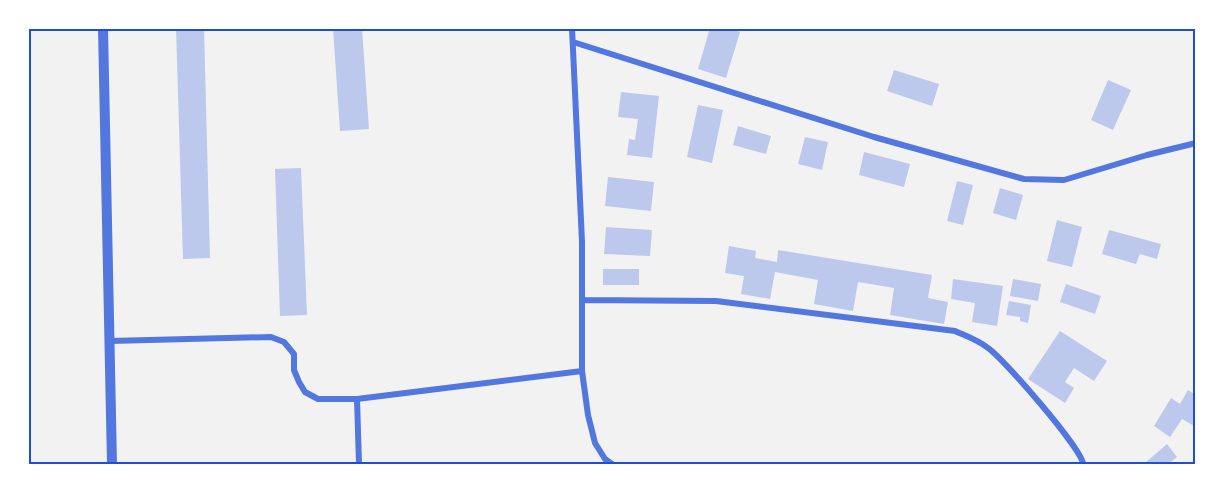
<svg xmlns="http://www.w3.org/2000/svg" width="1224" height="493" font-family="'Source Sans 3',sans-serif">
<rect width="100%" height="100%" fill="#f2f2f2"/>
<!-- building -->
<path fill="#bdc9ec" d="M 176,28 L 204,28 L 210,258 L 183,259 Z
M 333,28 L 362,28 L 369,129 L 340,131 Z
M 710,28 L 728,28 L 740,32 L 726,78 L 698,69 Z
M 894,70 L 939,84 L 932,106 L 887,91 Z
M 1108,80 L 1131,90 L 1113,130 L 1091,120 Z
M 621,92 L 659,96 L 652,158 L 627,155 L 629,139 L 635,140 L 638,119 L 618,117 Z
M 698,105 L 723,110 L 712,163 L 687,157 Z
M 738,126 L 771,136 L 766,154 L 733,145 Z
M 805,137 L 828,142 L 822,170 L 798,164 Z
M 864,152 L 910,164 L 904,187 L 859,175 Z
M 301,168 L 307,315 L 280,316 L 275,169 Z
M 608,177 L 654,182 L 651,211 L 605,206 Z
M 957,181 L 973,185 L 963,225 L 947,221 Z
M 1000,188 L 1023,195 L 1016,220 L 993,213 Z
M 1057,220 L 1082,227 L 1072,267 L 1047,261 Z
M 606,227 L 652,230 L 650,256 L 604,254 Z
M 1109,230 L 1161,244 L 1157,259 L 1140,254 L 1136,264 L 1102,254 Z
M 729,246 L 756,251 L 755,258 L 777,262 L 778,250 L 932,275 L 928,298 L 948,302 L 944,324 L 890,315 L 894,288 L 858,282 L 853,311 L 814,304 L 818,280 L 775,272 L 770,299 L 741,294 L 744,276 L 725,273 Z
M 603,269 L 639,269 L 639,285 L 603,285 Z
M 953,279 L 1003,286 L 997,326 L 972,322 L 975,303 L 951,299 Z
M 1013,279 L 1041,284 L 1038,301 L 1010,296 Z
M 1066,284 L 1101,296 L 1095,314 L 1060,302 Z
M 1009,301 L 1031,305 L 1028,323 L 1020,321 L 1020,317 L 1006,315 Z
M 1060,331 L 1107,361 L 1094,381 L 1074,368 L 1065,382 L 1074,388 L 1065,403 L 1028,379 Z
M 1188,390 L 1196,395 L 1196,427 L 1182,419 L 1170,437 L 1154,426 L 1171,398 L 1180,404 Z
M 1167,444 L 1177,457 L 1168,464 L 1147,464 L 1146,462 Z"/>
<g fill="none" stroke-linecap="round" stroke-linejoin="round">
<!-- minor -->
<path stroke="#5277de" stroke-width="6" d="M 572,28 L 582,242 L 582,371 L 588,415 L 595,443 L 605,459 L 612,464
M 573,42 L 874,137 L 1024,179 L 1064,180 L 1147,155 L 1196,143
M 582,300 L 716,301 L 955,331 C 966,336 978,340 988,348 C 1003,358 1083,450 1083,464
M 110,341 L 271,337 L 284,342 L 294,354 L 294,370 L 299,382 L 305,392 L 318,399 L 357,399 L 582,371
M 357,399 L 359,464"/>
<!-- tertiary -->
<path stroke="#5277de" stroke-width="10" d="M 103,28 L 112,464"/>
</g>
<!-- border -->
<rect width="1224" height="493" fill="none" stroke="#ffffff" stroke-width="60"/>
<rect x="30" y="30" width="1164" height="433" fill="none" stroke="#1d4ed8" stroke-width="2"/>
</svg>
